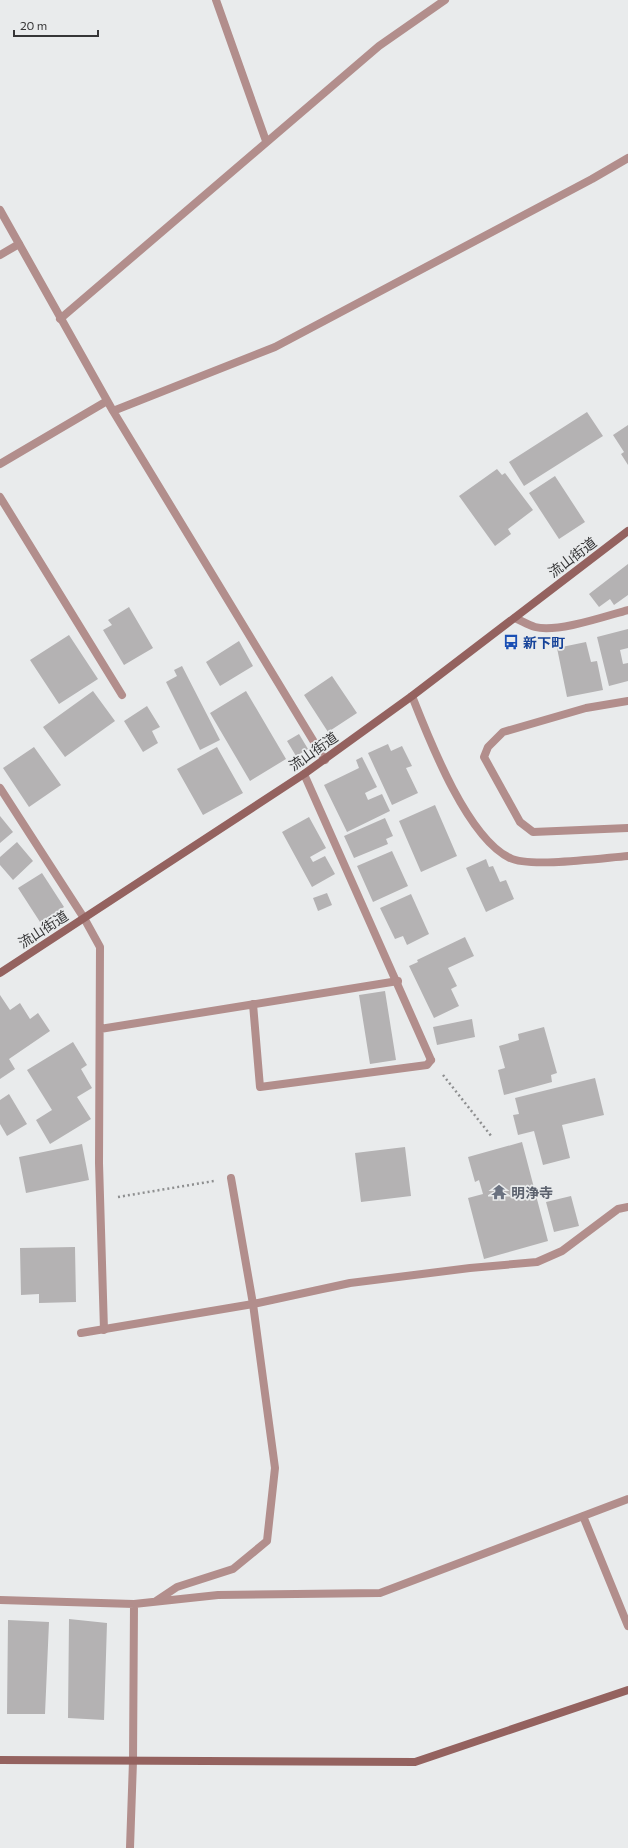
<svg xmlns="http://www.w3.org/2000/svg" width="628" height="1848" font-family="Commissioner,'Noto Sans JP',sans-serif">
<rect width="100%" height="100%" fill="#e9ebec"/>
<!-- building -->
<path fill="#b4b2b3" d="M 587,412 L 603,436 L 524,486 L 509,462 Z
M 628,425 L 628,465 L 621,454 L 624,452 L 613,435 Z
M 497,469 L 502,475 L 505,473 L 533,510 L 508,529 L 511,534 L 495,546 L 459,496 Z
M 555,476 L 585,522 L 559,539 L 529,493 Z
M 628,564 L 628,595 L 614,605 L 610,599 L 599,607 L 589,594 Z
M 129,607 L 153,648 L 124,665 L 103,630 L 112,625 L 108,620 Z
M 628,629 L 628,648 L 620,650 L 623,664 L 628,663 L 628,681 L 609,686 L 597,637 Z
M 69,635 L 98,679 L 59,704 L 30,660 Z
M 239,641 L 253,666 L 220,686 L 206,662 Z
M 586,642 L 591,662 L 597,661 L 603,690 L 567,697 L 557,648 Z
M 182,666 L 220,740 L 200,750 L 166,682 L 177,676 L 174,670 Z
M 332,676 L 357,713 L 328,732 L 304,695 Z
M 93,691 L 115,721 L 65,757 L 43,727 Z
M 246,691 L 286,759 L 250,781 L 210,713 Z
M 147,706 L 160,727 L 152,731 L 158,743 L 143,752 L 124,721 Z
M 299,734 L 308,749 L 296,756 L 287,741 Z
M 388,744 L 391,751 L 402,746 L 412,766 L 406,768 L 418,793 L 392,805 L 368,753 Z
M 34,747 L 61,785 L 29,807 L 3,768 Z
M 217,747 L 243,793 L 203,815 L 177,769 Z
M 362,757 L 377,787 L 365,793 L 368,800 L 382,794 L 390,811 L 347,832 L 324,785 L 359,768 L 356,760 Z
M 435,805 L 457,856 L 421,872 L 399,821 Z
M 0,816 L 13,832 L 0,843 Z
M 309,817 L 326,848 L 310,857 L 313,862 L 325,856 L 335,874 L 312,887 L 282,832 Z
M 385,818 L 393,836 L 386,839 L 388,844 L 354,858 L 344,836 Z
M 17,842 L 33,861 L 13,880 L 0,865 L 0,857 Z
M 392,851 L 408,886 L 373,902 L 357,866 Z
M 486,859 L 489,867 L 493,866 L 500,882 L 506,880 L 514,899 L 486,912 L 466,868 Z
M 42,873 L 64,907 L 40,922 L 18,888 Z
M 327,893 L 332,905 L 318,911 L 313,898 Z
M 411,894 L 429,934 L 407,945 L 403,936 L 395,939 L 380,908 Z
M 465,937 L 474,956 L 448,968 L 457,986 L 451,989 L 459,1006 L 434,1018 L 409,966 L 418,962 L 417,960 Z
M 385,991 L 396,1060 L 370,1064 L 359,995 Z
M 0,995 L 10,1010 L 20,1003 L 30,1019 L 38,1013 L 50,1031 L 9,1059 L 15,1069 L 0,1079 Z
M 472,1019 L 475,1037 L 437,1045 L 433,1027 Z
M 544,1027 L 557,1073 L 551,1075 L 552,1082 L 504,1095 L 498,1070 L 505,1068 L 499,1046 L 519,1040 L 518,1034 Z
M 73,1042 L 87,1065 L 81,1069 L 92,1088 L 77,1097 L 91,1119 L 50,1144 L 36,1120 L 52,1110 L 27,1070 Z
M 595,1078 L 604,1115 L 562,1125 L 570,1158 L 543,1165 L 534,1131 L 518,1135 L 513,1115 L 519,1114 L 515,1098 Z
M 9,1094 L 27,1124 L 7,1136 L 0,1124 L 0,1100 Z
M 522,1142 L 548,1241 L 484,1259 L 468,1198 L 483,1194 L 479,1180 L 475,1182 L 468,1157 Z
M 82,1144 L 89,1180 L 26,1193 L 19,1157 Z
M 405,1147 L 411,1196 L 361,1202 L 355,1153 Z
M 571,1196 L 579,1226 L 554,1232 L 546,1202 Z
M 75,1247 L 76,1302 L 39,1303 L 39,1294 L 21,1295 L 20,1248 Z
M 69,1619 L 107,1623 L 104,1720 L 68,1718 Z
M 8,1620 L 49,1622 L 45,1714 L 7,1714 Z"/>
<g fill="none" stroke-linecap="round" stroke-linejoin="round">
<!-- path -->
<path stroke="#8e8f90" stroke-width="2.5" stroke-dasharray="2 3" stroke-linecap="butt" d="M 443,1075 L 492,1137
M 118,1197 L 214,1181"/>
<!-- lane -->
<path stroke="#b28e8c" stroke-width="8" d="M 0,255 L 19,244
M 0,497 L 122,695
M 84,918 L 100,947 L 99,1163 L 104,1330
M 253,1004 L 260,1087 L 427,1065 L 431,1060
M 100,1029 L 398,981"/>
<!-- street -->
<path stroke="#b28e8c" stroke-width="8" d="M 216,0 L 266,141
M 0,210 L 113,411 L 325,760
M 60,319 L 379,46 L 445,0
M 113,411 L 275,347 L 592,179 L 628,158
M 0,464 L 107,401
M 515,618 C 522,621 528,625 535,627 C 557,633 606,616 628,610
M 412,696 C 429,739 467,838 510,858 C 530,868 602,858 628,856
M 628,701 L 586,708 L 503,732 L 488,747 L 484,757 L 520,822 L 533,832 L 628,828
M 304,774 L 431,1060
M 0,788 L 84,918
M 81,1333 L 253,1304 L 350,1283 L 470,1268 L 537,1262 L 562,1251 L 618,1209 L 628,1207
M 583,1516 L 628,1626
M 0,1600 L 134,1604 L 218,1595 L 380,1593 L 628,1499
M 156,1601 L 177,1587 L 233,1569 L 267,1541 L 275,1468 L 253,1304 L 231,1178
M 130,1848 L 133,1761 L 134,1604"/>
<!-- secondary -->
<path stroke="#94625f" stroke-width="8" d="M 0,973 L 304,774 L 412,696 L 628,531
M 0,1760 L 415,1762 L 628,1690"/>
</g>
<!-- icons -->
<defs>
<symbol id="bus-bare" viewBox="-9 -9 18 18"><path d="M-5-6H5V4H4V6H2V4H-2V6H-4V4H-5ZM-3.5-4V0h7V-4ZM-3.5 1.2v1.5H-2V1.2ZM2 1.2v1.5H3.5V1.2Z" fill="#1a4fb4" stroke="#e9ebec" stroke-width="2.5" paint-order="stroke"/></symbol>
<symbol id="temple-bare" viewBox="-9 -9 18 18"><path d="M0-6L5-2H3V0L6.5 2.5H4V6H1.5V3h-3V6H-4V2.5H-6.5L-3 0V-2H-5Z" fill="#6b7280" stroke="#e9ebec" stroke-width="2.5" paint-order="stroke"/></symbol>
</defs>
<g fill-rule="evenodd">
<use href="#bus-bare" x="500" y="631" width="22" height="22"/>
<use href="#temple-bare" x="488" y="1181" width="22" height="22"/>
</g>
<g text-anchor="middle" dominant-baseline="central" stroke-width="3.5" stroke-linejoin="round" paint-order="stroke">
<!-- street labels -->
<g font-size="14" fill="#363637" stroke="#e9ebec">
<text transform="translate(572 557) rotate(-37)">流山街道</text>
<text transform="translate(313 751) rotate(-35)">流山街道</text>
<text transform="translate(43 929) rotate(-33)">流山街道</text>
</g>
<!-- transit labels -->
<g font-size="14" font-weight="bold" fill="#164399" stroke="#e9ebec" text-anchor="start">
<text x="523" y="642">新下町</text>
</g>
<!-- worship labels -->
<g font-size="14" font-weight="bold" fill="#5b616d" stroke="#e9ebec" text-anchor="start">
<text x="511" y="1192">明浄寺</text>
</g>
</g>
<!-- scale -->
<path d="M14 30v6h84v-6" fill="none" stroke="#363637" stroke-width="2"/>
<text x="20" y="30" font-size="12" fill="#363637" stroke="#e9ebec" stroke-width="3" paint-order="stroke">20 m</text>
</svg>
